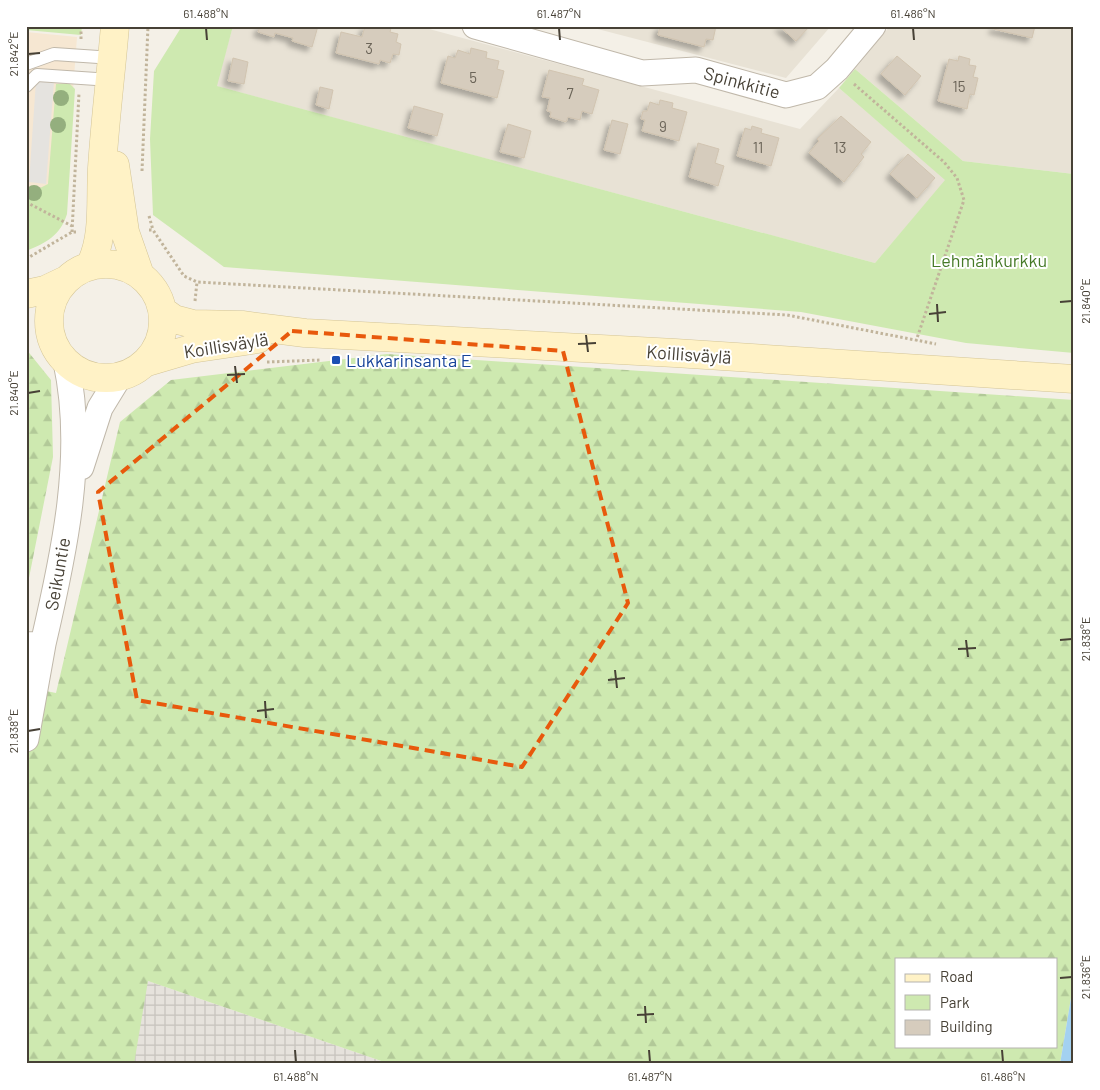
<svg xmlns="http://www.w3.org/2000/svg" width="1100" height="1090" font-family="Barlow,sans-serif">
<defs>
<pattern id="industrial-grid" width="8" height="8" patternUnits="userSpaceOnUse" patternTransform="scale(1.25)"><rect width="8" height="8" fill="#e6e2dc"/><path d="M0 4h8M4 0v8" fill="none" stroke="#c7c3bd"/></pattern>
<pattern id="forest-firs" width="22" height="20" patternUnits="userSpaceOnUse" patternTransform="scale(1.25)"><rect width="22" height="20" fill="#cee9b0"/><path d="M5 1l3.5 6h-7zM16 11l3.5 6h-7z" fill="#b2c998"/></pattern>
<filter id="shadow"><feDropShadow dx="-4.5" dy="4.5" stdDeviation="2.5" flood-color="#0004"/></filter>
</defs>
<rect width="100%" height="100%" fill="#f4f0e7"/>
<!-- residential -->
<path fill="#e8e2d5" d="M 233,26 L 418,26 L 800,129 L 839,88 L 946,180 L 875,263 L 216,86 Z
M 586,26 L 831,26 L 786,78 Z
M 890,26 L 1074,26 L 1074,174 L 963,161 L 855,69 Z"/>
<!-- commercial -->
<path fill="#f6e7d2" d="M 26,32 L 77,37 L 65,198 L 26,218 Z"/>
<!-- industrial -->
<path fill="url(#industrial-grid)" d="M 148,981 L 390,1064 L 26,1064 Z"/>
<!-- forest -->
<path fill="url(#forest-firs)" fill-rule="evenodd" d="M 26,349 L 51,380 L 53,457 L 26,593 Z
M 387,354 L 1074,400 L 1074,980 L 1060,1064 L 390,1064 L 148,981 L 134,1064 L 26,1064 L 26,687 L 56,693 L 120,422 L 171,380 ZM 896,959 L 1056,959 L 1056,1046 L 896,1046 Z"/>
<!-- park -->
<path fill="#cee9b0" d="M 26,26 L 82,26 L 81,35 L 26,30 Z
M 182,26 L 233,26 L 217,86 L 875,263 L 945,180 L 839,88 L 855,69 L 963,161 L 1074,174 L 1074,353 L 966,343 L 801,312 L 224,267 L 153,215 L 150,139 L 154,71 Z
M 69,83 L 75,89 L 67,214 C 60,236 46,243 26,251 L 26,195 L 48,184 L 56,84 Z"/>
<!-- parking -->
<path fill="#e5e3df" d="M 36,81 L 54,82 L 46,184 L 29,182 Z"/>
<!-- water -->
<path fill="#a3d1f1" d="M 1074,980 L 1074,1064 L 1060,1064 Z"/>
<!-- building -->
<path fill="#d6ccbd" stroke="#d1c4b0" filter="url(#shadow)" d="M 260,26 L 318,26 L 312,47 L 292,41 L 293,38 L 275,33 L 274,37 L 258,32 Z
M 365,26 L 377,28 L 378,26 L 386,26 L 391,28 L 390,32 L 398,34 L 396,42 L 401,44 L 399,55 L 393,54 L 390,63 L 380,60 L 379,64 L 336,53 L 341,32 L 362,37 Z
M 660,26 L 716,26 L 713,40 L 706,39 L 704,47 L 658,35 Z
M 779,26 L 810,26 L 796,41 Z
M 994,26 L 1035,26 L 1032,38 L 993,29 Z
M 471,48 L 487,52 L 486,58 L 499,61 L 497,69 L 504,71 L 497,98 L 441,83 L 448,56 L 455,58 L 458,50 L 470,54 Z
M 897,56 L 921,76 L 905,95 L 881,74 Z
M 959,56 L 970,59 L 969,65 L 976,66 L 973,77 L 978,78 L 974,95 L 970,94 L 967,109 L 938,101 L 949,59 L 958,61 Z
M 233,58 L 248,62 L 244,84 L 228,81 Z
M 549,70 L 584,79 L 582,85 L 599,90 L 592,114 L 582,111 L 580,120 L 568,117 L 566,122 L 550,117 L 551,112 L 547,111 L 550,98 L 542,97 Z
M 320,87 L 333,90 L 329,109 L 316,105 Z
M 660,100 L 673,103 L 672,108 L 687,112 L 679,141 L 642,131 L 645,120 L 641,119 L 643,111 L 647,111 L 650,102 L 659,105 Z
M 414,106 L 443,114 L 437,136 L 408,128 Z
M 841,116 L 871,142 L 861,154 L 864,157 L 844,182 L 809,153 L 819,141 L 817,139 Z
M 612,120 L 628,124 L 620,154 L 604,150 Z
M 508,124 L 531,131 L 524,158 L 500,152 Z
M 752,126 L 762,129 L 761,133 L 779,138 L 771,166 L 737,156 L 745,128 L 751,130 Z
M 698,143 L 719,149 L 715,163 L 724,166 L 718,186 L 689,177 Z
M 908,154 L 935,178 L 917,198 L 890,174 Z"/>
<g fill="none" stroke-linecap="round" stroke-linejoin="round">
<defs>
<path id="lane" d="M 26,64 L 54,54 L 113,58
M 26,86 L 37,75 L 111,80"/>
<path id="street" d="M 475,26 L 642,73 L 696,70 L 786,95 L 817,87 L 837,69 L 873,26
M 81,467 L 100,408 L 119,377
M 26,645 L 43,644 C 64,554 86,454 66,362
M 26,739 L 43,644"/>
<path id="secondary" d="M 115,165 L 125,232 L 140,275
M49 321a57 57 0 1 1 114 0a57 57 0 1 1-114 0Z
M 90,266 C 105,236 100,201 102,168 C 105,121 111,73 115,26
M 26,294 L 45,290 L 66,280
M 163,311 L 174,319 L 193,324 L 242,325 L 305,333 L 675,353 L 1074,379
M 147,362 L 191,349 L 258,339"/>
</defs>
<!-- lane casing -->
<use href="#lane" stroke="#c0b8aa" stroke-width="14"/>
<!-- street casing -->
<use href="#street" stroke="#c0b8aa" stroke-width="27"/>
<!-- secondary casing -->
<use href="#secondary" stroke="#d4c597" stroke-width="29"/>
<!-- path -->
<path stroke="#c1b49b" stroke-width="3" stroke-dasharray="2.5 2.5" stroke-linecap="butt" d="M 81,39 L 81,26
M 854,84 L 944,162 L 957,178 L 964,200 L 916,341
M 142,171 L 148,26
M 26,202 L 72,226
M 149,216 L 153,230
M 149,230 L 153,230 L 184,276 L 197,282 L 787,315 L 936,344
M 72,232 L 79,93
M 26,259 L 72,232 L 76,232
M 195,301 L 197,282
M 267,362 L 321,360"/>
<!-- lane -->
<use href="#lane" stroke="#fff" stroke-width="12"/>
<!-- street -->
<use href="#street" stroke="#fff" stroke-width="25"/>
<!-- secondary -->
<use href="#secondary" stroke="#fff2c6" stroke-width="28"/>
</g>
<!-- trees -->
<g fill="#94af7e">
<circle cx="61" cy="98" r="8"/>
<circle cx="58" cy="125" r="8"/>
<circle cx="34" cy="193" r="8"/>
</g>
<!-- marked area -->
<path fill="none" stroke="#e8590c" stroke-width="4" stroke-dasharray="10 6" stroke-linejoin="round" d="M 292,331 L 563,351 L 628,603 L 522,767 L 137,700 L 98,492 Z"/>
<!-- ticks -->
<path fill="none" stroke="#474136" stroke-width="2" d="M 206,28 L 207,40M 559,28 L 560,40M 913,28 L 914,40M 28,54 L 40,53M 1060,302 L 1072,301M 937,304 L 938,322M 929,314 L 946,312M 586,335 L 588,352M 578,344 L 596,343M 235,366 L 237,383M 227,375 L 245,374M 28,393 L 40,391M 966,640 L 968,657M 1060,640 L 1072,639M 958,649 L 976,648M 615,670 L 617,688M 608,680 L 625,678M 265,701 L 266,718M 257,711 L 274,709M 28,731 L 40,729M 1060,978 L 1072,977M 645,1006 L 646,1023M 637,1015 L 654,1014M 295,1050 L 296,1062M 649,1050 L 650,1062M 1002,1050 L 1003,1062"/>
<!-- markers -->
<rect fill="#1a4fb4" stroke="#fff" stroke-width="2" x="331" y="355" width="10" height="10" rx="2.5"/>
<g text-anchor="middle" dominant-baseline="central" stroke-width="4" stroke-linejoin="round" paint-order="stroke">
<!-- number labels -->
<g font-size="15" fill="#6b6458">
<text x="369" y="48">3</text>
<text x="473" y="77">5</text>
<text x="959" y="86">15</text>
<text x="570" y="93">7</text>
<text x="663" y="126">9</text>
<text x="758" y="147">11</text>
<text x="840" y="147">13</text>
</g>
<!-- street labels -->
<g font-size="18" fill="#474136" stroke="#fff">
<text transform="translate(742 82) rotate(15)">Spinkkitie</text>
<text transform="translate(226 345) rotate(-9)">Koillisväylä</text>
<text transform="translate(689 354) rotate(4)">Koillisväylä</text>
<text transform="translate(57 574) rotate(-80)">Seikuntie</text>
</g>
<!-- park labels -->
<g font-size="18" fill="#467a28" stroke="#fff">
<text x="989" y="260">Lehmänkurkku</text>
</g>
<!-- transit labels -->
<g font-size="18" fill="#164399" stroke="#fff" text-anchor="start">
<text x="346" y="360">Lukkarinsanta E</text>
</g>
</g>
<!-- border -->
<rect width="1100" height="1090" fill="none" stroke="#ffffff" stroke-width="55"/>
<!-- legend -->
<rect x="895" y="958" width="162" height="90" fill="#ffffff" stroke="#b5b3af"/>
<rect x="905" y="974" width="25" height="8" fill="#fff2c6" stroke="#b5b3af"/>
<text x="940" y="982" font-size="15" fill="#474136">Road</text>
<rect x="905" y="995" width="25" height="15" fill="#cee9b0" stroke="#b5b3af"/>
<text x="940" y="1008" font-size="15" fill="#474136">Park</text>
<rect x="905" y="1020" width="25" height="15" fill="#d6ccbd" stroke="#b5b3af"/>
<text x="940" y="1032" font-size="15" fill="#474136">Building</text>
<rect x="28" y="28" width="1044" height="1034" fill="none" stroke="#474136" stroke-width="2"/>
<g font-size="12" text-anchor="middle" fill="#474136">
<text x="206" y="18">61.488°N</text>
<text x="559" y="18">61.487°N</text>
<text x="913" y="18">61.486°N</text>
<text transform="translate(14 54) rotate(-90)" y="4">21.842°E</text>
<text transform="translate(1086 301) rotate(-90)" y="4">21.840°E</text>
<text transform="translate(14 393) rotate(-90)" y="4">21.840°E</text>
<text transform="translate(1086 639) rotate(-90)" y="4">21.838°E</text>
<text transform="translate(14 731) rotate(-90)" y="4">21.838°E</text>
<text transform="translate(1086 977) rotate(-90)" y="4">21.836°E</text>
<text x="296" y="1081">61.488°N</text>
<text x="650" y="1081">61.487°N</text>
<text x="1003" y="1081">61.486°N</text>
</g>
</svg>
